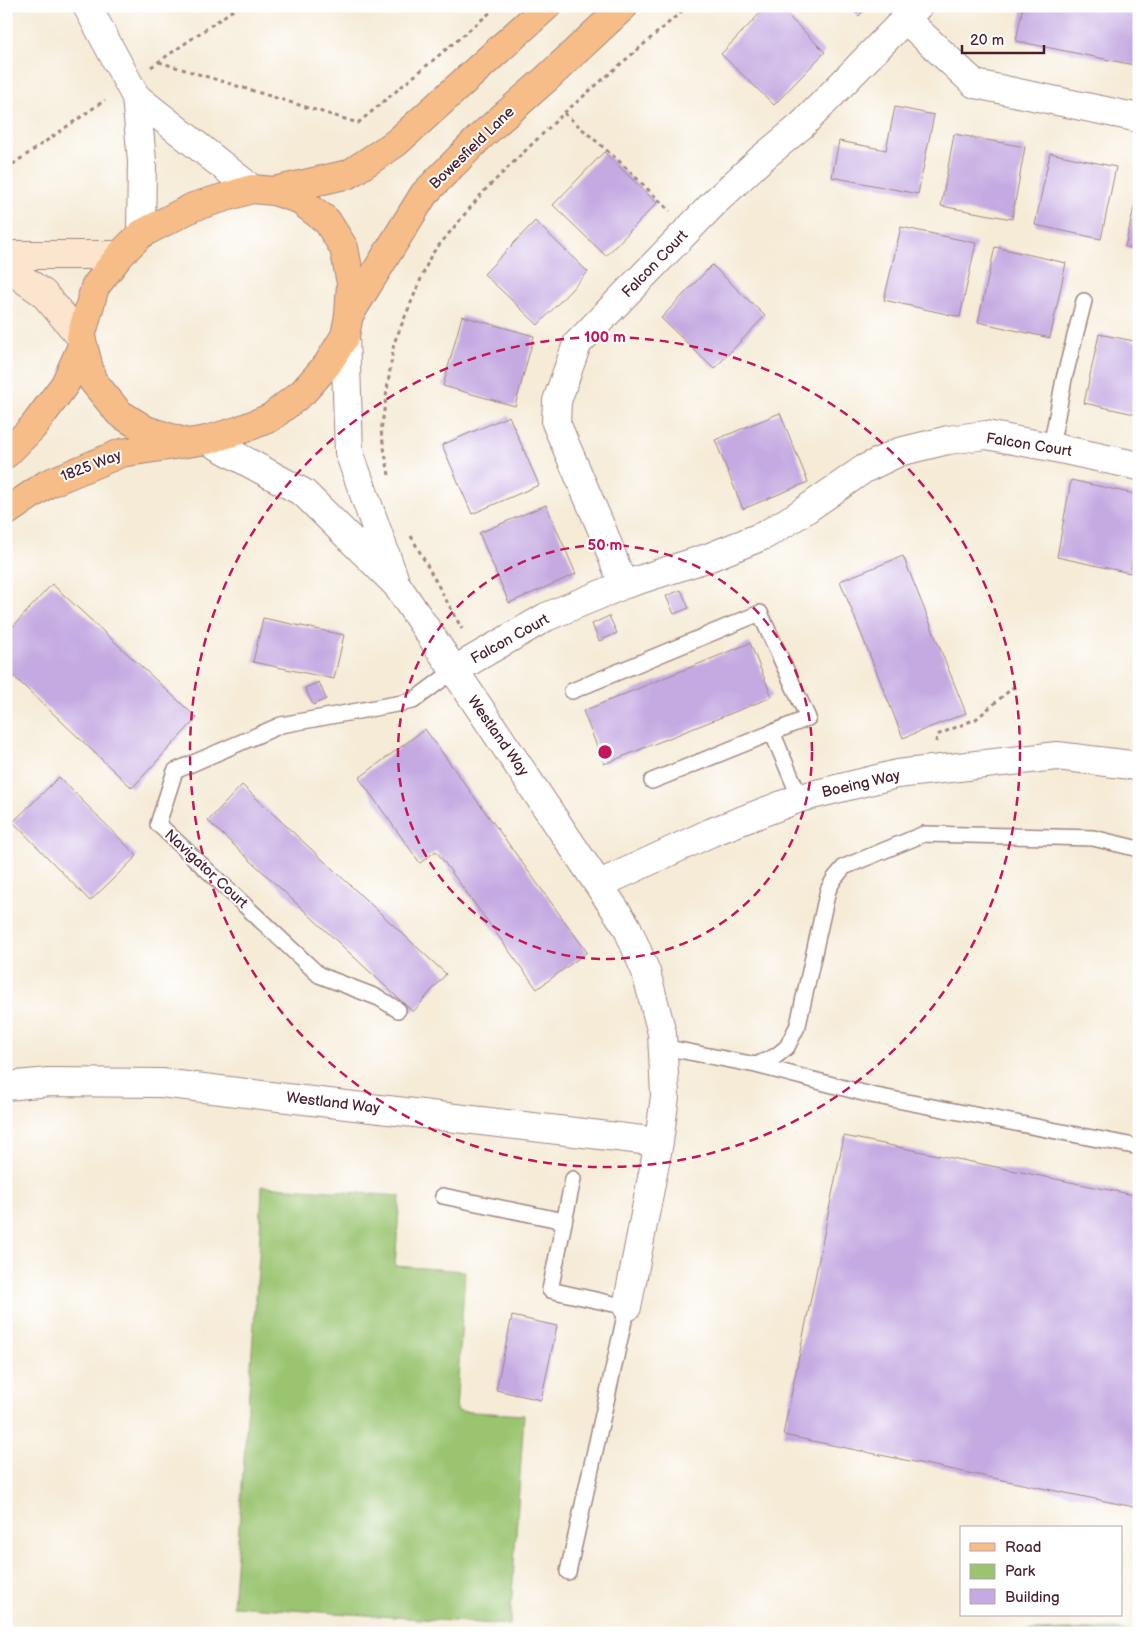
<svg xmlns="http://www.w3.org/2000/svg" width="1145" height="1639" font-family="'Balsamiq Sans',sans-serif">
<rect width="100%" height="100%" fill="#fff"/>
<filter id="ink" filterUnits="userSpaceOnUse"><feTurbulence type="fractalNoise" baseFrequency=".02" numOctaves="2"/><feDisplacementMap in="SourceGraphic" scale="10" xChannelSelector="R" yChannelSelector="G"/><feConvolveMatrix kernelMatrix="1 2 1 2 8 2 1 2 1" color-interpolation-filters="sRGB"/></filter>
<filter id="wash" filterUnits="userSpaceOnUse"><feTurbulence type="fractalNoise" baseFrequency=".0096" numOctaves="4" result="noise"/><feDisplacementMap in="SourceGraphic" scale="20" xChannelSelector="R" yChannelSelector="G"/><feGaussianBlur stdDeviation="1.12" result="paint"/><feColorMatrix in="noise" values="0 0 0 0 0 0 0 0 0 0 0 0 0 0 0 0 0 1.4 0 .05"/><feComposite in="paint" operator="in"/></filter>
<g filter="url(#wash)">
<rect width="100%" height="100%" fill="#f5ebd6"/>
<!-- green -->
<path fill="#9ac470" stroke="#72724e" d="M 262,1186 L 400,1196 L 395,1266 L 465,1271 L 456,1411 L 524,1415 L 510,1625 L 233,1606 L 259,1257 Z"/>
<!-- forest -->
<path fill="#7baa62" stroke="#626446" d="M 1117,1629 L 1135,1633 L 939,1633 Z"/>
<g id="blocks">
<!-- building -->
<path fill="#c5aae2" d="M 767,6 L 778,6 L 825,52 L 774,105 L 721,54 Z
M 849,6 L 868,6 L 859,16 Z
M 1023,6 L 1139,6 L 1139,66 L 1016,41 Z
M 895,107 L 934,115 L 918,194 L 832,177 L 839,141 L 886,150 Z
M 954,134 L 1025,147 L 1012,219 L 941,206 Z
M 604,152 L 657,203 L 606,256 L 553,205 Z
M 1050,153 L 1116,167 L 1101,239 L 1035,225 Z
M 1138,190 L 1139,190 L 1139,250 L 1125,247 Z
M 535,221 L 588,272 L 538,325 L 484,274 Z
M 901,227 L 976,243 L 960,317 L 884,300 Z
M 995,247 L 1066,263 L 1050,338 L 978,322 Z
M 712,265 L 765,316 L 714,369 L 661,318 Z
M 462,316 L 534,336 L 515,406 L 443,386 Z
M 1099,334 L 1139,342 L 1139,415 L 1084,403 Z
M 780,413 L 808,482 L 743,509 L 715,440 Z
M 509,416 L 539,485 L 472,514 L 442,445 Z
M 1071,480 L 1139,495 L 1139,528 L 1130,573 L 1057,557 Z
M 546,505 L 576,574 L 509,603 L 479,533 Z
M 903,556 L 966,713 L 903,738 L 840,581 Z
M 52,584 L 197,718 L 132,788 L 6,669 L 6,634 Z
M 681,590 L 689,608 L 674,614 L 666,596 Z
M 609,616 L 617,633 L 599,641 L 592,624 Z
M 263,618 L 344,635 L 334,679 L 253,662 Z
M 750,643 L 772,697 L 604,764 L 583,711 Z
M 319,682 L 326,699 L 313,705 L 305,688 Z
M 425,729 L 587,952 L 537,989 L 436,851 L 420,863 L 359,778 Z
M 59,777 L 137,856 L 90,901 L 13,822 Z
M 242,785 L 446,974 L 413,1012 L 208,821 Z
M 844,1136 L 1139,1196 L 1139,1508 L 783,1435 Z
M 512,1316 L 557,1326 L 541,1400 L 496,1390 Z"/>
</g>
</g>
<g filter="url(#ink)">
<use href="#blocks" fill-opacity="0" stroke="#a08580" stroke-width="1"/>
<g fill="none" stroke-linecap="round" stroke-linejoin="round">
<defs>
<path id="lane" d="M 1051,447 L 1064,379 L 1084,301
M 572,691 L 760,613 L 808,718 L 652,781
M 772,732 L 800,798
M 398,1010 L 379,998 L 319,975 L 158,824 L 175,771 L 281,725 L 413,701 L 453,671
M 663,1047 L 756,1065 L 871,1095 L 1139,1147
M 756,1065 L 776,1056 L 787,1047 L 798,1025 L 828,890 L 834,879 L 844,867 L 924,834 L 1093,838 L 1139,849
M 443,1196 L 564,1221
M 568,1572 L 627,1307 L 550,1290 L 573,1179"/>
<path id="street" d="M 87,6 L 136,97 L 142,161 L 141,234
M 905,19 L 975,84 L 1139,118
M 136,97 L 252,189
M 345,336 L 349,452 L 394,578
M 207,440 L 304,493 L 396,584 L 627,927 L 646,972 L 662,1033 L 665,1096 L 659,1142 L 627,1307
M 623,585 L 603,532 L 556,423 L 557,401 L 577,344 L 715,202 L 761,159 L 801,126 L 918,6
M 453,671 L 546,617 L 623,585 L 710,557 L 765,535 L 798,515 L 864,469 L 899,452 L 948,440 L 986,435 L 1051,447 L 1139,466
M 600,884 L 712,832 L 800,798 L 897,774 L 1057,756 L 1139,766
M 6,1086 L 49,1082 L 161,1083 L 659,1142"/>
<path id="secondary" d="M 6,255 L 120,255
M 6,267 L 43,293 L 81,337"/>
<path id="primary" d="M 274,191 L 349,174 L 396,143 L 547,6
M 351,312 L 424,194 L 480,137 L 546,79 L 624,6
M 6,454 L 33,427 L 65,384 L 82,346
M 6,512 L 47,484 L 121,453 L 207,440 L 240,430 L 270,418 L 303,392 L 327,365 L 345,336 L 349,315 L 351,283 L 344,248 L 327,221 L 298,199 L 274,191 L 252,189 L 193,207 L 141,234 L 120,255 L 95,287 L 81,337 L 92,380 L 119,413 L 146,430 L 184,442"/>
</defs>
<!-- lane casing -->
<use href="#lane" stroke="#a08580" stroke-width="18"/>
<!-- street casing -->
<use href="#street" stroke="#a08580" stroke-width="30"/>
<!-- secondary casing -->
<use href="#secondary" stroke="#a08580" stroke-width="30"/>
<!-- primary casing -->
<use href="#primary" stroke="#a08580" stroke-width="30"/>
<!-- path -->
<path stroke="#a08580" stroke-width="3" stroke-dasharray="4 4" stroke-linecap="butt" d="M 159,62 L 358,123 L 498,6
M 151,67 L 239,6
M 564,113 L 620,162 L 670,211
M 6,169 L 105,100
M 6,345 L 11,380 L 6,396
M 389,475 L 381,431 L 394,343 L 431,255 L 484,191 L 564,113 L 688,6
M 411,536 L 462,629
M 936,742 L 937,735 L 976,719 L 1016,685"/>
<!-- lane -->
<use href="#lane" stroke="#fff" stroke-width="15"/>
<!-- street -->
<use href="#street" stroke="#fff" stroke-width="28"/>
<!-- secondary -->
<use href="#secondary" stroke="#fce5cf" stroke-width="28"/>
<!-- primary -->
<use href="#primary" stroke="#f7bd88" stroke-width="28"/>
</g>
</g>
<!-- distance rings -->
<g fill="none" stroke="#c2185b" stroke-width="2.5" stroke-dasharray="9 6">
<circle cx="605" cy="752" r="207"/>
<circle cx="605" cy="752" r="415"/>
</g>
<g text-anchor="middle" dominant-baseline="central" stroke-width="4" stroke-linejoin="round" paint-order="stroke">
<!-- street labels -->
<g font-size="15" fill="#4a1f2b" stroke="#fff">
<text transform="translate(472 148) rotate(-44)">Bowesfield Lane</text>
<text transform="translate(655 264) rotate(-46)">Falcon Court</text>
<text transform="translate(1029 445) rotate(9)">Falcon Court</text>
<text transform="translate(91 466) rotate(-21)">1825 Way</text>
<text transform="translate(510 639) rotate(-29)">Falcon Court</text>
<text transform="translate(498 736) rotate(55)">Westland Way</text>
<text transform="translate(861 784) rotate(-13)">Boeing Way</text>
<text transform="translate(206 869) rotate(43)">Navigator Court</text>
<text transform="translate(333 1103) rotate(7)">Westland Way</text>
</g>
</g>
<circle cx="605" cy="752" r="8" fill="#c2185b" stroke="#fff" stroke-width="2.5"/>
<g font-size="15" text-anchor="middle" font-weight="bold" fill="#c2185b" stroke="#fff" stroke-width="4" stroke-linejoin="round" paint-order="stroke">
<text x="605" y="342">100 m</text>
<text x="605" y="550">50 m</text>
</g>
<!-- margin -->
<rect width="1145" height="1639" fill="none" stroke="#fff" stroke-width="25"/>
<!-- legend -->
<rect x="960" y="1526" width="162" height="90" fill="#ffffff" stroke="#b7a5aa"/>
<rect x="970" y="1543" width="25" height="8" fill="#f7bd88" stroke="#b7a5aa"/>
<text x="1005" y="1552" font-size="15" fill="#4a1f2b">Road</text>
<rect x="970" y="1564" width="25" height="15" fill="#9ac470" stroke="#b7a5aa"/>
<text x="1005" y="1576" font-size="15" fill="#4a1f2b">Park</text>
<rect x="970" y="1589" width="25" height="15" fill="#c5aae2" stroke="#b7a5aa"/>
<text x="1005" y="1602" font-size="15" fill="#4a1f2b">Building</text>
<!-- scale -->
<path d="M962 45v8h82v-8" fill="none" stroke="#4a1f2b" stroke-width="2.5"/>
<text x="970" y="45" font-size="15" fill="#4a1f2b" stroke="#ffffff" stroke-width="4" paint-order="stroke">20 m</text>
</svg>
